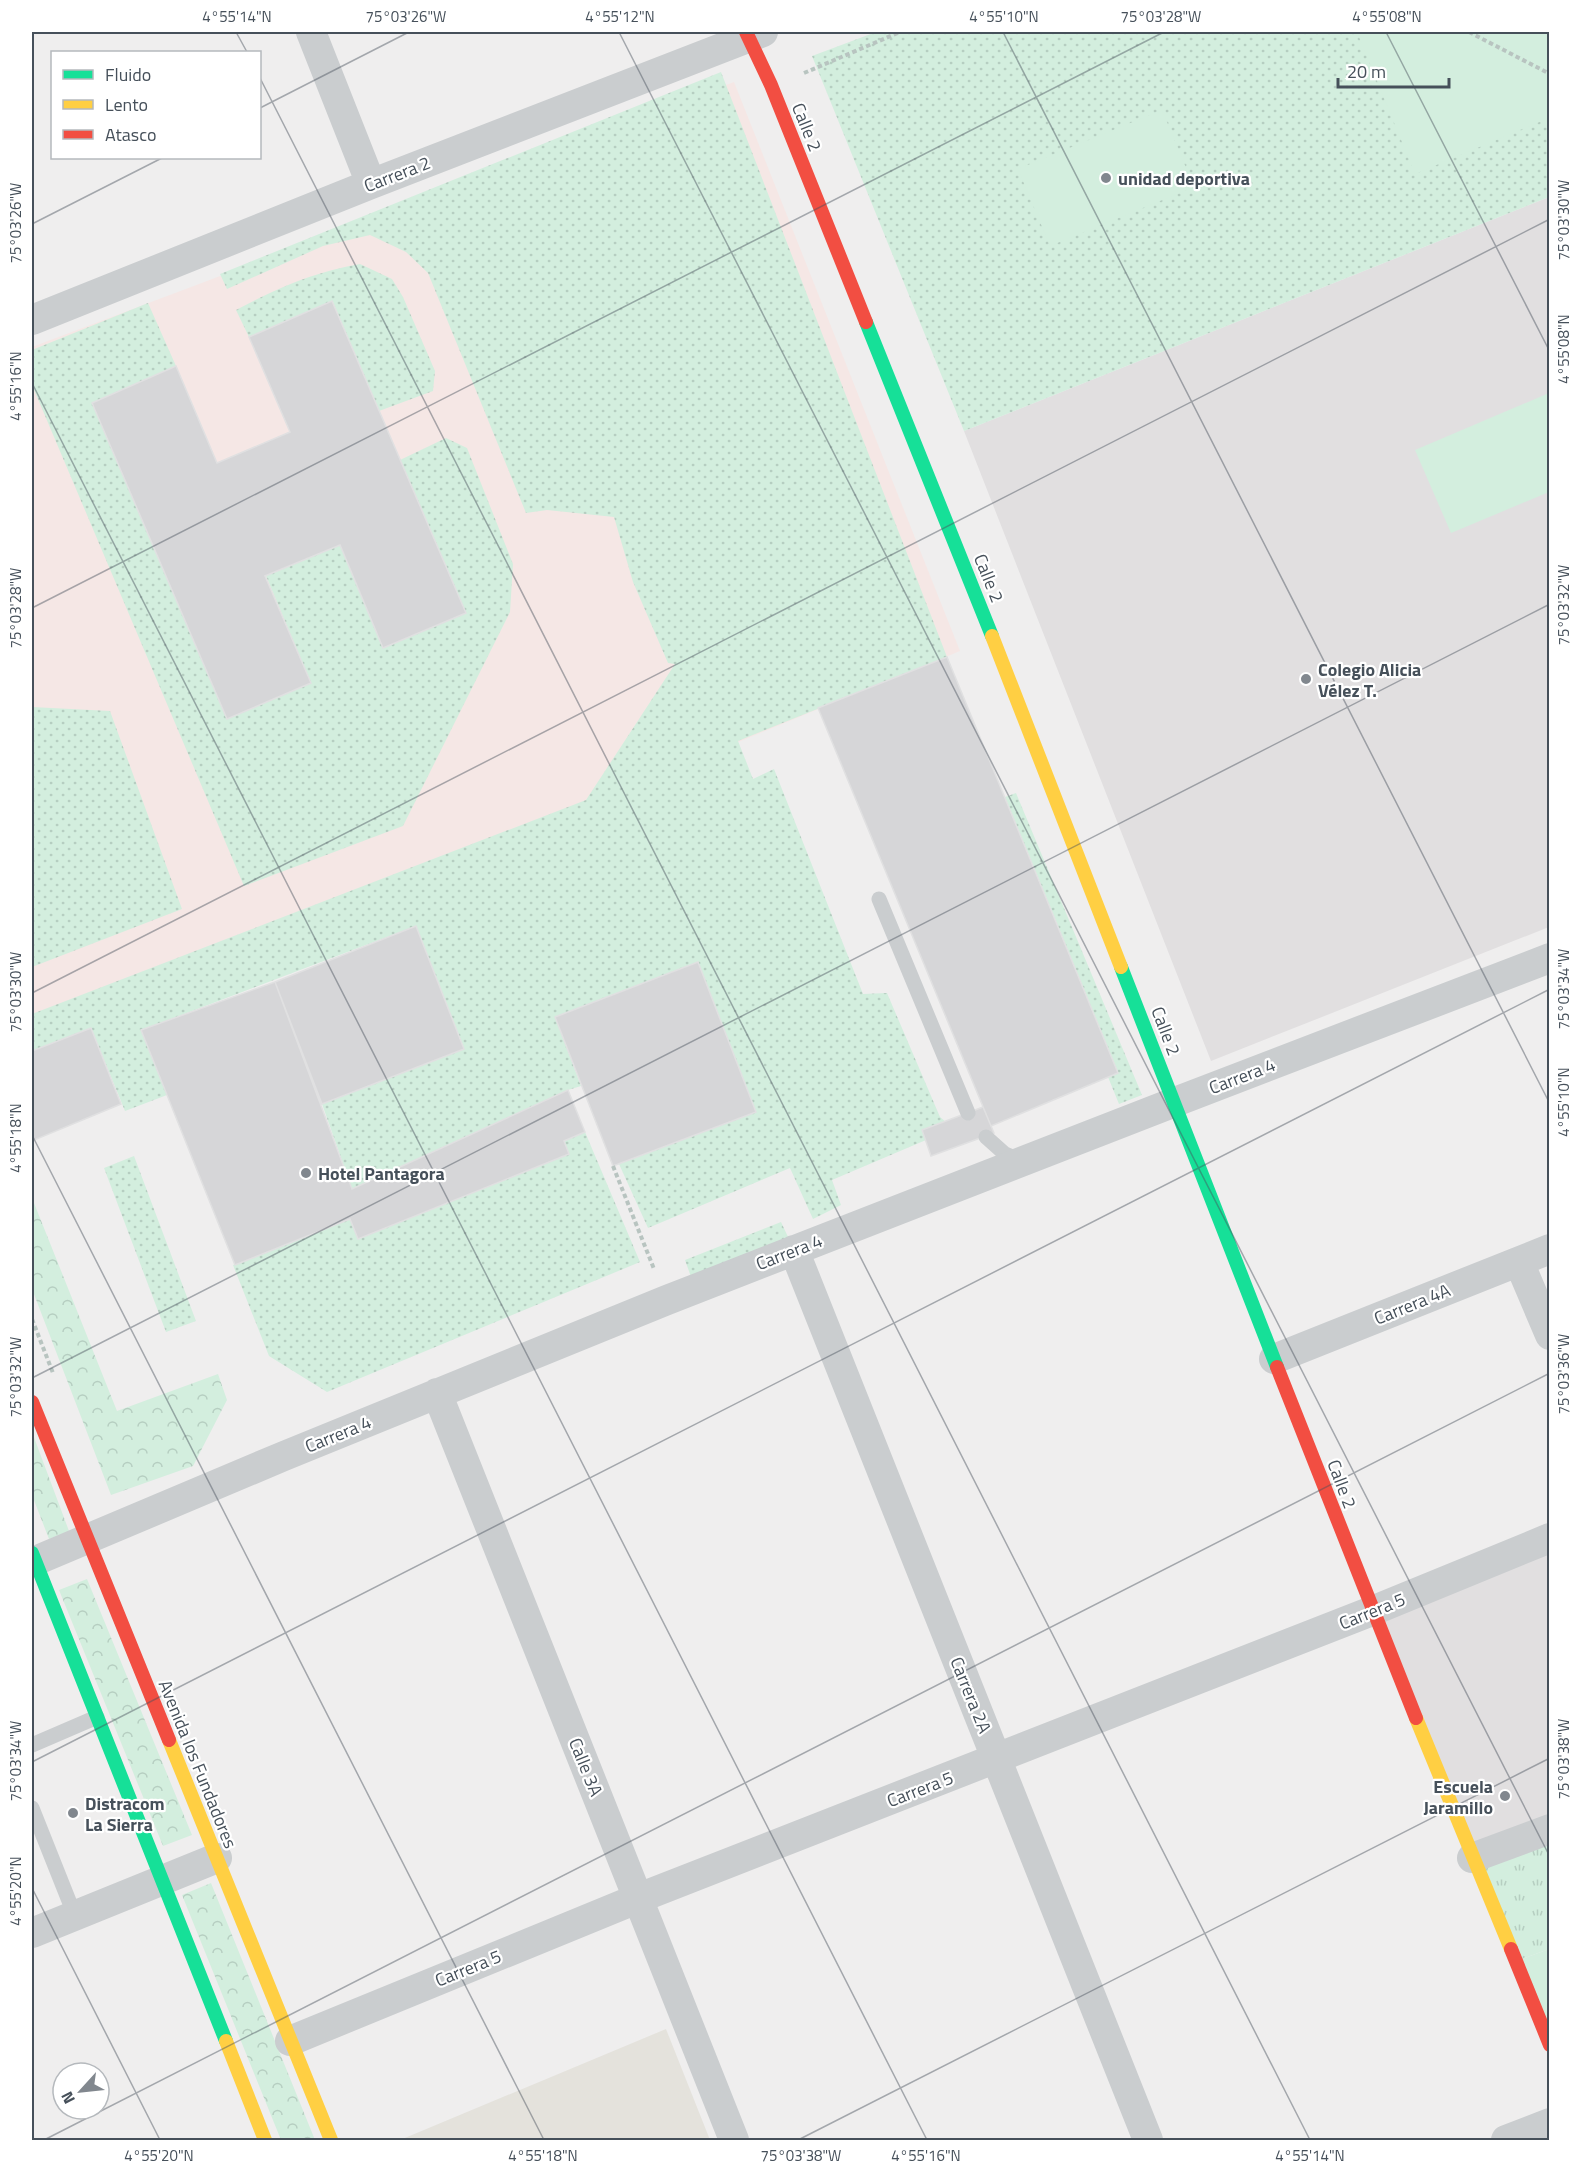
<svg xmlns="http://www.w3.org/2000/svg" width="1581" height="2172" font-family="'Titillium Web',sans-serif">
<defs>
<pattern id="grass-dots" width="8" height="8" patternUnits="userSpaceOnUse" patternTransform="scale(1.5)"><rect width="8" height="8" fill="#d3eede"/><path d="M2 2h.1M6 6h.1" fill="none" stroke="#b6cec1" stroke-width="1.8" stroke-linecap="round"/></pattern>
<pattern id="forest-crowns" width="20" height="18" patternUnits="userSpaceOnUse" patternTransform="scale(1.5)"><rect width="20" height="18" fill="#d3eede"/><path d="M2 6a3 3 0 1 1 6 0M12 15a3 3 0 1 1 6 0" fill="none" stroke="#b6cec1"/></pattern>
<pattern id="park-tufts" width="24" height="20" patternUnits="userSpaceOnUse" patternTransform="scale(1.5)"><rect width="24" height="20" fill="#d3eede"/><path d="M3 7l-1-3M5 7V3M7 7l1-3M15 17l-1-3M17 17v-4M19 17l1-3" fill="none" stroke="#b6cec1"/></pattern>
</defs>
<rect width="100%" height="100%" fill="#efeeee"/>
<!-- commercial -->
<path fill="#e4e2dc" d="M 666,2029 L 710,2140 L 400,2140 Z"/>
<!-- education -->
<path fill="#e1dfe0" d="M 1549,197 L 1549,927 L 1211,1061 L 964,431 Z
M 1549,1546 L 1549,1820 L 1475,1847 L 1380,1614 Z"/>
<!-- medical -->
<path fill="#f5e7e5" d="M 734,82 L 960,651 L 32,1032 L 32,347 Z"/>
<!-- grass -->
<path fill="url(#grass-dots)" d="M 876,32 L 1549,32 L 1549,197 L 964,431 L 812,56 Z
M 721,72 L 947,657 L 738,741 L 753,779 L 774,769 L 863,994 L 887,993 L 940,1117 L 946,1122 L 922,1130 L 926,1140 L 832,1180 L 841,1205 L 813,1219 L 790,1168 L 648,1228 L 619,1164 L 756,1112 L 698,963 L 555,1017 L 581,1086 L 568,1090 L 352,1189 L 322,1104 L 464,1048 L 416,926 L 142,1030 L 167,1095 L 125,1111 L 91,1028 L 32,1051 L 32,1014 L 586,800 L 675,664 L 668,663 L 633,582 L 614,517 L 547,510 L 526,513 L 428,273 L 406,252 L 370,235 L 323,246 L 227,289 L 220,274 Z
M 360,264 L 392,279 L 403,297 L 435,371 L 433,391 L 379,411 L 400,460 L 446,438 L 467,448 L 513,564 L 510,612 L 403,826 L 244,886 L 32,385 L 32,350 L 148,303 L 176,366 L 92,403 L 227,719 L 311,683 L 266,576 L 340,545 L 384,648 L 465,613 L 333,302 L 249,337 L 236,310 C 280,287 311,273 360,264 Z
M 32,707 L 110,711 L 182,909 L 32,967 Z
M 1016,793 L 1142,1095 L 1119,1104 L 1108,1077 L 1118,1072 L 1005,797 Z
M 585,1132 L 640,1262 L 327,1392 L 269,1356 L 233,1265 L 350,1219 L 358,1239 L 569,1154 L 564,1141 Z
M 134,1156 L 196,1321 L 166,1332 L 104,1168 Z
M 781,1222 L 789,1239 L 691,1277 L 685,1260 Z"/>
<!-- forest -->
<path fill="url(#forest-crowns)" d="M 32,1198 L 117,1411 L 218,1374 L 227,1400 L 193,1466 L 111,1495 L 32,1289 Z
M 32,1432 L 69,1531 L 49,1539 L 32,1495 Z
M 87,1579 L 192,1835 L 163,1846 L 59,1590 Z
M 211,1883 L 315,2140 L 281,2140 L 182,1895 Z"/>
<!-- park -->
<path fill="url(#park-tufts)" d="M 1549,1838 L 1549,1949 L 1522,1959 L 1482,1864 Z"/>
<!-- pitch -->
<path fill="#d3eede" d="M 1357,32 L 1549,32 L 1549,118 L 1415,174 Z
M 1162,110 L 1194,187 L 1050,246 L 1018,169 Z
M 1549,393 L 1549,492 L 1451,533 L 1415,450 Z
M 1549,1949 L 1549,2027 L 1522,1959 Z"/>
<!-- building -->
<path fill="#d6d6d8" stroke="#e0e0e1" stroke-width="1.5" d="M 332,301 L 466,613 L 383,648 L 340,545 L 265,576 L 311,683 L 227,719 L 92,403 L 176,366 L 217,463 L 290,432 L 249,337 Z
M 947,657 L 1118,1073 L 991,1126 L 818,708 Z
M 416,926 L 464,1049 L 322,1104 L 275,982 Z
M 698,962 L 756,1112 L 613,1166 L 555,1017 Z
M 275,982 L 352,1189 L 568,1090 L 585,1132 L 564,1141 L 569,1154 L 358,1239 L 350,1219 L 235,1265 L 141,1030 Z
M 91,1028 L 121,1104 L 32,1141 L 32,1051 Z
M 983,1107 L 994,1133 L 931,1156 L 922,1130 Z"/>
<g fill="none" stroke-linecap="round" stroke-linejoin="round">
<!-- path -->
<path stroke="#b8c4c0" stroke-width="4" stroke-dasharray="4.5 3" stroke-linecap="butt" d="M 1469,32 L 1550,74
M 804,73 L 900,32
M 613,1166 L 654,1269
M 32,1319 L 53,1373"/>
<!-- lane -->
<path stroke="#cacdcf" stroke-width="15" d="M 879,899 L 968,1113
M 986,1137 L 1005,1154 L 1022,1161
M 32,1745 L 97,1717
M 32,1808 L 75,1916"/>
<!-- street -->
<path stroke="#cacdcf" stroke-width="30" d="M 311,32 L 371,184
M 32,320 L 371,184 L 763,32
M 794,1250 L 1148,2140
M 1519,1262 L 1550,1335
M 1274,1359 L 1550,1249
M 437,1393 L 734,2140
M 35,1561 L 284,1456 L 667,1300 L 1175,1102 L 1550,958
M 1472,1858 L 1550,1829
M 32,1933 L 217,1858
M 290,2041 L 639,1898 L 1372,1611 L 1550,1538
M 1506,2140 L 1550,2123"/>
<!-- fast -->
<path stroke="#16e098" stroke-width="14" d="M 866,322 L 992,636
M 1121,967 L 1277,1367
M 32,1553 L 226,2041"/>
<!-- slow -->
<path stroke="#ffcf43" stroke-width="14" d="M 992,636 L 1121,967
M 1416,1718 L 1511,1949
M 169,1740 L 331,2140
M 226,2041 L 265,2140"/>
<!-- jam -->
<path stroke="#f24e42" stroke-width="14" d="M 746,32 L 771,85 L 866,322
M 1277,1367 L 1416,1718
M 32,1402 L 169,1740
M 1511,1949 L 1550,2045"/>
</g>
<!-- ticks -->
<path fill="none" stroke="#46505a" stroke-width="1.5" stroke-opacity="0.45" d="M 236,32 L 247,52M 619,32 L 1550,1857M 1003,32 L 1550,1104M 1386,32 L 1550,352M 260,78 L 1310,2140M 260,108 L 409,32M 32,224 L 162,158M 32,383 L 927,2140M 32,608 L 1164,32M 32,993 L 1550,219M 32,1135 L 544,2140M 32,1378 L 1550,604M 32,1762 L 1550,989M 32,1888 L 160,2140M 44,2140 L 1550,1373M 798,2140 L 1550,1758"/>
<!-- markers -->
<g fill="#81878e" stroke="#fff" stroke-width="2">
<circle cx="1106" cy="178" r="6"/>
<circle cx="1306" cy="679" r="6"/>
<circle cx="306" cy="1173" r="6"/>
<circle cx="1505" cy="1796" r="6"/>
<circle cx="73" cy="1813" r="6"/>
</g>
<g text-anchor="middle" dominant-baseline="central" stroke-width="4.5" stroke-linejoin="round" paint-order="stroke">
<!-- street labels -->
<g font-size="18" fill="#46505a" stroke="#fff">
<text transform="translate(807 127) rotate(68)">Calle 2</text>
<text transform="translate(397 174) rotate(-21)">Carrera 2</text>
<text transform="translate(989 578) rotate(68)">Calle 2</text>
<text transform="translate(1166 1031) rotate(69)">Calle 2</text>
<text transform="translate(1242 1076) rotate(-21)">Carrera 4</text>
<text transform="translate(789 1252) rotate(-21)">Carrera 4</text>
<text transform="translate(1412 1304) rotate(-22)">Carrera 4A</text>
<text transform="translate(338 1434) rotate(-22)">Carrera 4</text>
<text transform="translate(1342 1484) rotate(69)">Calle 2</text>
<text transform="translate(1372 1611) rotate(-22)">Carrera 5</text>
<text transform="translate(971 1695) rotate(68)">Carrera 2A</text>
<text transform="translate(198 1764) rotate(68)">Avenida los Fundadores</text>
<text transform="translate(586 1767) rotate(68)">Calle 3A</text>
<text transform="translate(920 1789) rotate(-21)">Carrera 5</text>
<text transform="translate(468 1968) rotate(-22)">Carrera 5</text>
</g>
<!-- poi labels -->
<g font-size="18" font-weight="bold" fill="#46505a" stroke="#fff" text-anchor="start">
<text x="1118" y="178">unidad deportiva</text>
<text x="1318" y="669">Colegio Alicia<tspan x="1318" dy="21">Vélez T.</tspan></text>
<text x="318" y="1173">Hotel Pantagora</text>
<text x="1493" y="1786" text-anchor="end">Escuela<tspan x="1493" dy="21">Jaramillo</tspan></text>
<text x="85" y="1803">Distracom<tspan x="85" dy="21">La Sierra</tspan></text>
</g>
</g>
<!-- border -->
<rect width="1581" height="2172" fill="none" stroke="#ffffff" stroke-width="66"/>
<!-- legend -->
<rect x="51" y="51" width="210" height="108" fill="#ffffff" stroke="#b5b9bd" stroke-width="1.5"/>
<rect x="63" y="70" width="30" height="9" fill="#16e098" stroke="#b5b9bd" stroke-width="1.5"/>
<text x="105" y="81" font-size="18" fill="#46505a">Fluido</text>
<rect x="63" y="100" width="30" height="9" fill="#ffcf43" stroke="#b5b9bd" stroke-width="1.5"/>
<text x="105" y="111" font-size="18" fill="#46505a">Lento</text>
<rect x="63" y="130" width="30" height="9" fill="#f24e42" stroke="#b5b9bd" stroke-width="1.5"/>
<text x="105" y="141" font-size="18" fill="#46505a">Atasco</text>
<!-- north arrow -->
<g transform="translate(81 2091) rotate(243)"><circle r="28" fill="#ffffff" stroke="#b5b9bd" stroke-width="1.5"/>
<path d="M0-4.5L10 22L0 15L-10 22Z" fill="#81878e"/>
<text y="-9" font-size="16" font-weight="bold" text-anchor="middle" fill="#46505a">N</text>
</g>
<!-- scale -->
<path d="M1338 78v9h111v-9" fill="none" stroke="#46505a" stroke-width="3"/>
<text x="1347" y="78" font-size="18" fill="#46505a" stroke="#ffffff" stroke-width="4.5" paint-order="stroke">20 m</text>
<rect x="33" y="33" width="1515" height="2106" fill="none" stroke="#46505a" stroke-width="2"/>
<g font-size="15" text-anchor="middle" fill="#46505a">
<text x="237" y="22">4°55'14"N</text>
<text x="406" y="22">75°03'26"W</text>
<text x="620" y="22">4°55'12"N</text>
<text x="1004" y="22">4°55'10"N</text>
<text x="1161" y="22">75°03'28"W</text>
<text x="1387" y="22">4°55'08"N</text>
<text transform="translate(1564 220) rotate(-90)" y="5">75°03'30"W</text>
<text transform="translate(16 223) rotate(-90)" y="5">75°03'26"W</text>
<text transform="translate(1564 349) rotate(-90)" y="5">4°55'08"N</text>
<text transform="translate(16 386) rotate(-90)" y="5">4°55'16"N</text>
<text transform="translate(1564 605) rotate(-90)" y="5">75°03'32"W</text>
<text transform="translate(16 608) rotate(-90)" y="5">75°03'28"W</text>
<text transform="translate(1564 989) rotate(-90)" y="5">75°03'34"W</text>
<text transform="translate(16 992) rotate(-90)" y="5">75°03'30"W</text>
<text transform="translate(1564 1102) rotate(-90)" y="5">4°55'10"N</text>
<text transform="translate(16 1138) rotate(-90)" y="5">4°55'18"N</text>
<text transform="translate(1564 1374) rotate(-90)" y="5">75°03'36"W</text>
<text transform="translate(16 1377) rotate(-90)" y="5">75°03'32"W</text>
<text transform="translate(1564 1759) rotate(-90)" y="5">75°03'38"W</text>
<text transform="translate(16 1761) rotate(-90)" y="5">75°03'34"W</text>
<text transform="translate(16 1891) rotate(-90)" y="5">4°55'20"N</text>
<text x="159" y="2161">4°55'20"N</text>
<text x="543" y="2161">4°55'18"N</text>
<text x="801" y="2161">75°03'38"W</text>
<text x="926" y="2161">4°55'16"N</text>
<text x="1310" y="2161">4°55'14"N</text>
</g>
</svg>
